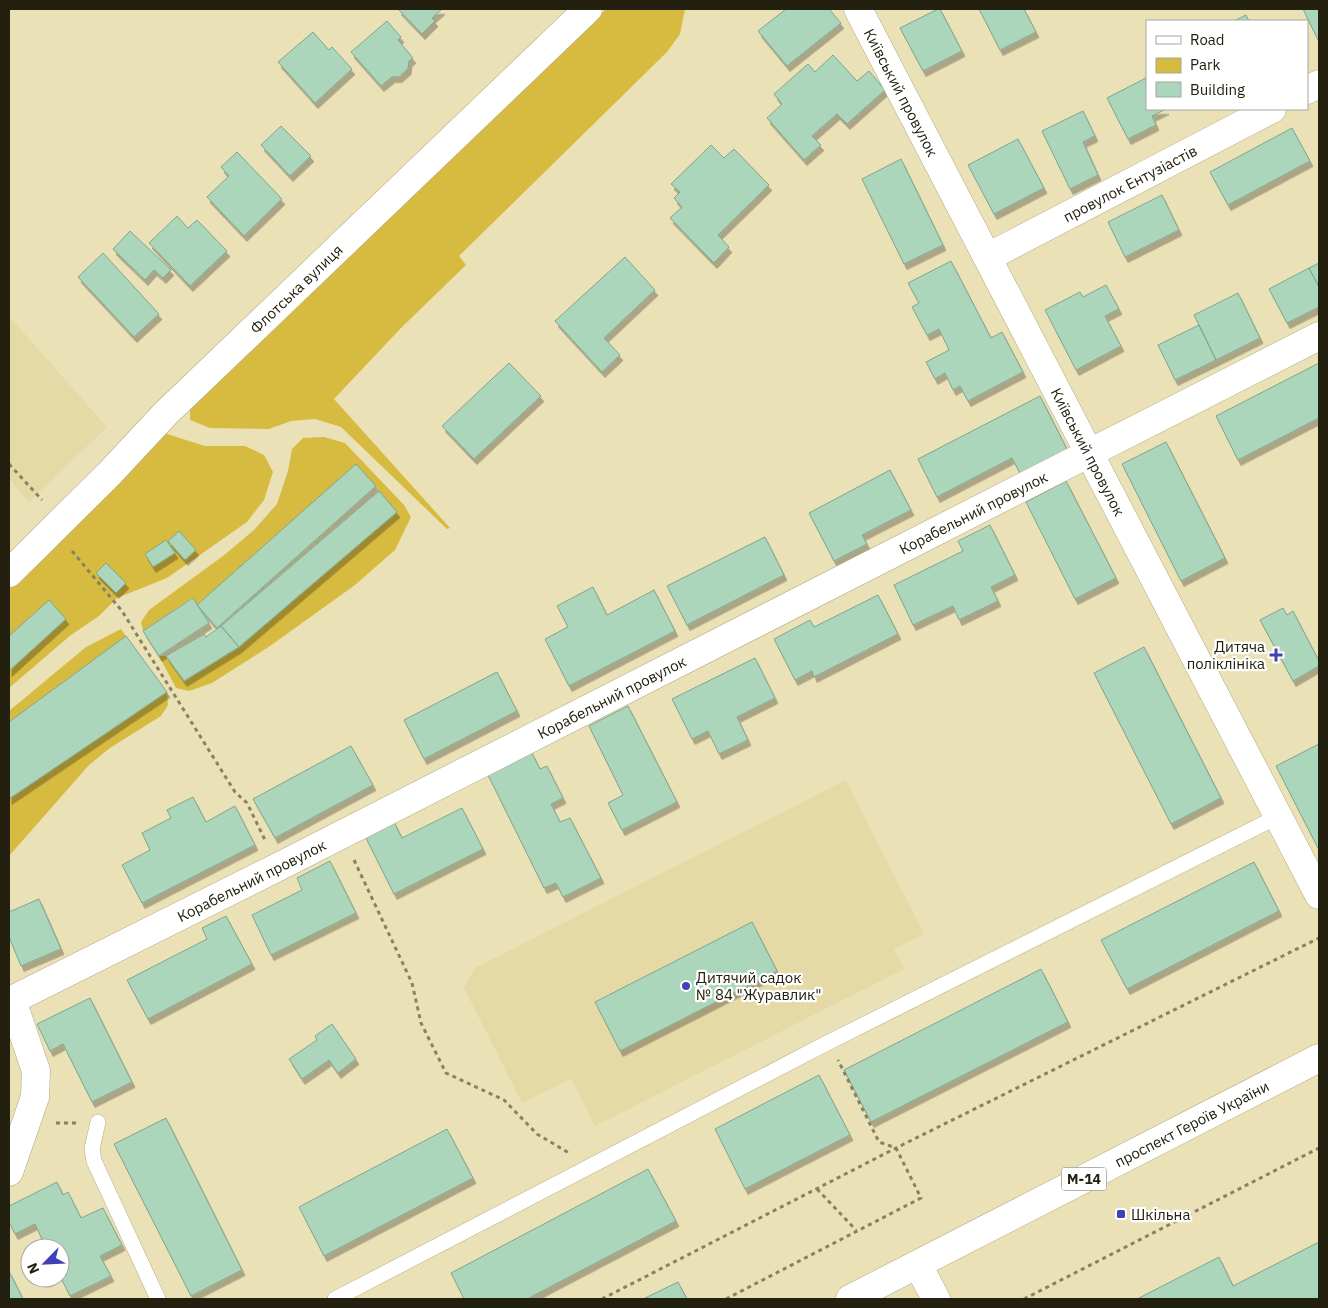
<svg xmlns="http://www.w3.org/2000/svg" width="1328" height="1308" font-family="'IBM Plex Sans',sans-serif">
<defs>
<filter id="shadow"><feDropShadow dx="3" dy="5.5" stdDeviation="0" flood-color="#0004"/></filter>
</defs>
<rect width="100%" height="100%" fill="#ebe1b6"/>
<!-- built -->
<path fill="#e5d9a6" d="M 9,316 L 107,427 L 29,502 L 9,479 Z
M 846,780 L 924,934 L 894,949 L 904,969 L 595,1126 L 571,1079 L 522,1103 L 464,988 L 475,968 Z"/>
<!-- green -->
<path fill="#d7bb40" d="M 606,9 L 685,9 L 680,34 L 667,52 L 459,256 L 466,265 L 401,328 L 334,399 L 450,528 L 447,529 L 341,427 L 315,419 L 291,421 L 269,429 L 210,428 L 190,420 L 190,408 Z
M 164,433 L 205,446 L 245,446 L 264,455 L 273,472 L 264,500 L 247,522 L 167,578 L 117,598 L 99,616 L 71,635 L 9,688 L 9,587 Z
M 324,437 L 345,443 L 404,505 L 411,517 L 395,550 L 355,585 L 270,646 L 212,683 L 189,691 L 176,688 L 159,656 L 166,656 L 185,681 L 239,647 L 397,512 L 356,464 L 197,605 L 192,598 L 143,631 L 141,622 L 149,610 L 223,556 L 254,530 L 277,504 L 288,471 L 292,449 L 303,438 Z
M 121,629 L 126,636 L 9,722 L 9,711 L 86,647 Z
M 167,692 L 168,705 L 161,716 L 110,748 L 89,765 L 9,856 L 9,799 Z"/>
<!-- building -->
<path fill="#acd6bb" stroke="#7ea68c" filter="url(#shadow)" d="M 398,9 L 442,9 L 432,18 L 435,21 L 422,34 Z
M 786,9 L 829,9 L 841,23 L 787,66 L 758,31 Z
M 938,9 L 940,9 L 962,51 L 923,71 L 900,28 Z
M 979,9 L 1024,9 L 1036,32 L 1000,50 Z
M 1303,9 L 1319,9 L 1319,42 Z
M 1246,15 L 1249,21 L 1234,21 Z
M 387,21 L 401,37 L 398,40 L 413,58 L 409,61 L 408,69 L 399,77 L 392,77 L 381,86 L 351,52 Z
M 313,32 L 329,50 L 332,47 L 352,69 L 315,103 L 278,62 Z
M 833,55 L 857,81 L 869,71 L 885,90 L 847,124 L 837,114 L 812,136 L 821,145 L 804,160 L 767,118 L 782,104 L 774,94 L 808,64 L 815,72 Z
M 1146,78 L 1147,109 L 1166,109 L 1152,116 L 1156,125 L 1128,139 L 1107,98 Z
M 1083,111 L 1095,136 L 1083,142 L 1098,175 L 1070,189 L 1042,131 Z
M 281,126 L 311,156 L 290,176 L 261,145 Z
M 1292,128 L 1310,161 L 1228,205 L 1210,172 Z
M 1018,139 L 1044,188 L 994,214 L 968,165 Z
M 711,145 L 724,158 L 734,149 L 769,185 L 718,235 L 729,247 L 714,263 L 670,218 L 682,207 L 674,198 L 680,192 L 671,184 Z
M 237,152 L 282,199 L 244,236 L 207,197 L 229,176 L 221,167 Z
M 901,159 L 943,245 L 904,264 L 862,179 Z
M 1162,195 L 1179,230 L 1125,257 L 1108,222 Z
M 177,216 L 188,228 L 197,220 L 227,251 L 190,286 L 149,243 Z
M 130,231 L 171,270 L 163,278 L 154,270 L 145,280 L 113,249 Z
M 103,253 L 159,314 L 134,337 L 78,277 Z
M 625,257 L 655,290 L 604,338 L 620,355 L 602,372 L 555,321 Z
M 951,261 L 991,338 L 1002,332 L 1023,372 L 968,401 L 960,386 L 953,390 L 945,373 L 935,379 L 926,362 L 949,350 L 939,329 L 927,335 L 912,307 L 919,303 L 908,283 Z
M 1319,263 L 1319,287 L 1309,268 Z
M 1309,268 L 1319,287 L 1319,307 L 1287,323 L 1269,289 Z
M 1106,285 L 1119,309 L 1105,316 L 1121,346 L 1076,370 L 1045,310 L 1080,292 L 1083,297 Z
M 1238,293 L 1260,338 L 1216,360 L 1194,315 Z
M 1199,325 L 1216,360 L 1175,380 L 1158,345 Z
M 509,363 L 541,396 L 474,459 L 442,426 Z
M 1319,363 L 1319,418 L 1238,460 L 1216,416 Z
M 1040,396 L 1068,451 L 1021,475 L 1012,458 L 937,497 L 918,459 Z
M 1166,442 L 1225,558 L 1181,581 L 1122,464 Z
M 356,464 L 376,486 L 217,628 L 197,605 Z
M 890,470 L 911,510 L 862,535 L 867,544 L 834,561 L 809,513 Z
M 1066,481 L 1116,578 L 1075,599 L 1026,502 Z
M 379,491 L 397,512 L 239,647 L 221,626 Z
M 990,525 L 1015,575 L 991,587 L 998,601 L 959,620 L 953,606 L 913,625 L 894,585 L 963,551 L 958,541 Z
M 179,531 L 196,550 L 185,560 L 168,541 Z
M 765,537 L 784,575 L 687,625 L 667,586 Z
M 166,540 L 175,553 L 153,567 L 145,554 Z
M 106,563 L 126,583 L 116,593 L 96,573 Z
M 593,587 L 607,615 L 654,590 L 675,631 L 569,686 L 545,639 L 568,627 L 557,606 Z
M 878,595 L 898,634 L 814,677 L 812,671 L 795,680 L 774,639 L 810,620 L 814,627 Z
M 193,598 L 209,623 L 159,656 L 143,631 Z
M 49,600 L 66,619 L 9,671 L 9,636 Z
M 1283,608 L 1287,615 L 1293,611 L 1319,661 L 1319,666 L 1293,681 L 1260,620 Z
M 221,626 L 239,647 L 184,681 L 166,656 L 204,634 L 206,637 Z
M 126,636 L 167,692 L 9,799 L 9,722 Z
M 1144,647 L 1221,798 L 1171,824 L 1094,673 Z
M 755,658 L 775,698 L 737,717 L 748,740 L 719,754 L 708,731 L 692,739 L 672,699 Z
M 497,672 L 517,711 L 424,759 L 404,720 Z
M 628,706 L 677,802 L 622,830 L 608,803 L 623,795 L 589,726 Z
M 1319,744 L 1319,850 L 1276,766 Z
M 351,746 L 373,785 L 275,838 L 253,799 Z
M 532,753 L 540,769 L 547,766 L 563,798 L 551,804 L 560,822 L 570,818 L 601,878 L 563,897 L 556,883 L 544,888 L 486,771 L 503,767 Z
M 193,797 L 206,822 L 235,806 L 255,845 L 142,903 L 122,865 L 150,850 L 142,833 L 171,818 L 167,810 Z
M 462,808 L 483,849 L 394,894 L 364,834 L 393,820 L 402,838 Z
M 330,861 L 356,913 L 271,955 L 252,915 L 302,890 L 297,878 Z
M 1254,862 L 1279,911 L 1127,989 L 1101,940 Z
M 39,899 L 61,949 L 21,966 L 9,937 L 9,912 Z
M 226,916 L 252,964 L 148,1019 L 127,980 L 207,939 L 202,928 Z
M 752,922 L 777,971 L 620,1051 L 595,1002 Z
M 1041,969 L 1068,1022 L 871,1122 L 844,1070 Z
M 90,998 L 132,1082 L 92,1102 L 63,1044 L 50,1051 L 37,1024 Z
M 332,1024 L 356,1059 L 338,1073 L 329,1060 L 302,1079 L 289,1059 L 317,1040 L 315,1036 Z
M 819,1075 L 850,1135 L 745,1189 L 715,1129 Z
M 166,1118 L 242,1270 L 191,1296 L 114,1144 Z
M 447,1129 L 473,1178 L 324,1256 L 299,1207 Z
M 648,1169 L 676,1221 L 527,1299 L 464,1299 L 451,1273 Z
M 57,1182 L 63,1195 L 68,1192 L 81,1218 L 103,1208 L 122,1245 L 100,1256 L 111,1276 L 70,1296 L 60,1276 L 60,1248 L 46,1248 L 35,1224 L 15,1234 L 9,1222 L 9,1206 Z
M 1319,1242 L 1319,1299 L 1137,1299 L 1219,1257 L 1233,1286 Z
M 9,1271 L 23,1299 L 9,1299 Z
M 678,1282 L 687,1299 L 643,1299 Z"/>
<g fill="none" stroke-linecap="round" stroke-linejoin="round">
<defs>
<path id="lane" d="M 98,1122 L 92,1149 L 94,1161 L 158,1299
M 335,1299 L 829,1042 L 1279,816"/>
<g id="street">
<path id="s1" d="M 858,9 L 1319,895"/>
<path d="M 1307,90 L 1319,84"/>
<path id="s2" d="M 988,257 L 1272,109"/>
<path id="s3" d="M 9,573 L 110,473 L 165,414 L 588,9"/>
<path id="s4" d="M 9,1172 L 35,1097 L 36,1071 L 12,1000 L 278,867 L 1319,336"/>
<path d="M 918,1265 L 936,1299"/>
</g>
<g id="highway">
<path id="s5" d="M 850,1299 L 1319,1058"/>
</g>
</defs>
<!-- lane casing -->
<use href="#lane" stroke="#b4aa80" stroke-width="16"/>
<!-- street casing -->
<use href="#street" stroke="#b4aa80" stroke-width="29"/>
<!-- highway casing -->
<use href="#highway" stroke="#b4aa80" stroke-width="29"/>
<!-- path -->
<path stroke="#888163" stroke-width="3" stroke-dasharray="4 4" stroke-linecap="butt" d="M 9,464 L 42,500
M 72,551 L 122,611 L 235,792 L 247,803 L 266,842
M 354,860 L 412,983 L 421,1023 L 446,1073 L 504,1100 L 537,1134 L 569,1153
M 56,1123 L 77,1123
M 817,1189 L 856,1230
M 602,1299 L 896,1148 L 1319,938
M 726,1299 L 921,1198 L 896,1148 L 879,1142 L 838,1060
M 1024,1299 L 1319,1148"/>
<!-- lane -->
<use href="#lane" stroke="#fff" stroke-width="15"/>
<!-- street -->
<use href="#street" stroke="#fff" stroke-width="28"/>
<!-- highway -->
<use href="#highway" stroke="#fff" stroke-width="28"/>
</g>
<!-- markers -->
<g fill="#4041b6" stroke="#fff" stroke-width="2">
<path d="M1273.5 647.5h5v5h5v5h-5v5h-5v-5h-5v-5h5z"/>
<circle cx="686" cy="986" r="5"/>
<rect x="1116" y="1209" width="10" height="10" rx="2.5"/>
</g>
<g text-anchor="middle" dominant-baseline="central" stroke-width="4.5" stroke-linejoin="round" paint-order="stroke">
<!-- shield labels -->
<rect fill="#fff" stroke="#666357" stroke-width="1" x="1061.5" y="1167.5" width="45" height="23" rx="4"/>
<g font-size="14" font-weight="bold" fill="#24200f">
<text x="1084" y="1179">М-14</text>
</g>
<!-- street labels -->
<g font-size="15" fill="#24200f" stroke="#fff">
<text stroke="none"><textPath href="#s1" startOffset="94">Київський провулок</textPath></text>
<text stroke="none"><textPath href="#s2" startOffset="160">провулок Ентузіастів</textPath></text>
<text stroke="none"><textPath href="#s3" startOffset="404">Флотська вулиця</textPath></text>
<text stroke="none"><textPath href="#s1" startOffset="499">Київський провулок</textPath></text>
<text stroke="none"><textPath href="#s4" startOffset="1258">Корабельний провулок</textPath></text>
<text stroke="none"><textPath href="#s4" startOffset="852">Корабельний провулок</textPath></text>
<text stroke="none"><textPath href="#s4" startOffset="448">Корабельний провулок</textPath></text>
<text stroke="none"><textPath href="#s5" startOffset="384">проспект Героїв України</textPath></text>
</g>
<!-- poi labels -->
<g font-size="15" fill="#24200f" stroke="#fff" text-anchor="start">
<text x="1265" y="646" text-anchor="end">Дитяча<tspan x="1265" dy="17">поліклініка</tspan></text>
<text x="696" y="977">Дитячий садок<tspan x="696" dy="17">№ 84 "Журавлик"</tspan></text>
<text x="1131" y="1214">Шкільна</text>
</g>
</g>
<!-- border -->
<rect width="1328" height="1308" fill="none" stroke="#24200f" stroke-width="20"/>
<!-- legend -->
<rect x="1146" y="20" width="162" height="90" fill="#ffffff" stroke="#a7a69f"/>
<rect x="1156" y="36" width="25" height="8" fill="#ffffff" stroke="#a7a69f"/>
<text x="1190" y="45" font-size="15" fill="#24200f">Road</text>
<rect x="1156" y="58" width="25" height="15" fill="#d7bb40" stroke="#a7a69f"/>
<text x="1190" y="70" font-size="15" fill="#24200f">Park</text>
<rect x="1156" y="82" width="25" height="15" fill="#acd6bb" stroke="#a7a69f"/>
<text x="1190" y="95" font-size="15" fill="#24200f">Building</text>
<!-- north arrow -->
<g transform="translate(45 1263) rotate(246)"><circle r="24" fill="#ffffff" stroke="#a7a69f"/>
<path d="M0-4L9 19L0 12L-9 19Z" fill="#4041b6"/>
<text y="-8" font-size="14" font-weight="bold" text-anchor="middle" fill="#24200f">N</text>
</g>
</svg>
